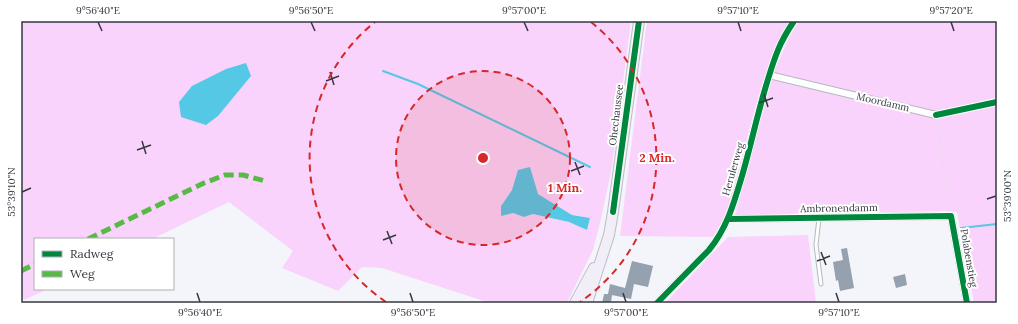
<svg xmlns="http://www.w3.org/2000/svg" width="1018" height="324" font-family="Lora,serif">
<rect width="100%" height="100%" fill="#f4f5fa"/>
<!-- green -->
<path fill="#f9d3fb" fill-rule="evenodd" d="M 21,21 L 631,21 L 612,167 L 601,219 L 593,250 L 567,303 L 490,303 L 382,268 L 362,267 L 338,291 L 282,268 L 293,251 L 229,202 L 152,239 L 35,239 L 35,289 L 48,289 L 24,300 L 21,295 ZM 512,190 L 538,194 L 572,215 L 590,218 L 587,230 L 569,222 L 533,214 L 524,217 L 513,213 L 501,206 Z
M 647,21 L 789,21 C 755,79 748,150 726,213 C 723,221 717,229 713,237 L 620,236 Z
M 799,21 L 997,21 L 997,303 L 974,303 L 957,212 L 945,211 L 735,215 L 774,72 L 788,40 Z
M 808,235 L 816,303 L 665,303 L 728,237 Z"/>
<!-- water -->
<path fill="#54c8e5" d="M 246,63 L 251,76 L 218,116 L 206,125 L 181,117 L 179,102 L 192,86 L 226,69 Z
M 530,167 L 538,194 L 572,215 L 590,218 L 587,230 L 569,222 L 533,214 L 524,217 L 513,213 L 501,216 L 501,206 L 512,190 L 518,170 Z"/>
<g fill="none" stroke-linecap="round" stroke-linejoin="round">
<!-- stream -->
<path stroke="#54c8e5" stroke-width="2" d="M 383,71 L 418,84 L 590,167
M 961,228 L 997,224"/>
</g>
<!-- building -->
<path fill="#95a1ae" d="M 847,248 L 854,288 L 840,291 L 838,280 L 836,281 L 833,262 L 843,260 L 841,249 Z
M 632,261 L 653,266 L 648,287 L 634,284 L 631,299 L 612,295 L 611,303 L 602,303 L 604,294 L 610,294 L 608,294 L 610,284 L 625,288 Z
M 905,274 L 907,285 L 896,288 L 893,277 Z"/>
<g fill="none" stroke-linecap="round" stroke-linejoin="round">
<defs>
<path id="lane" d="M 819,218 L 816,245 L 821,284"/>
<path id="street" d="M 769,75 L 936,115
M 728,219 L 951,216 L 967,303
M 657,303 L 709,250 C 727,228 734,203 742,176 C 754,135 762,90 778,50 C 782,40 788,30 794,21"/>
<path id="primary" d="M 575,303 L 594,268
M 587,303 L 609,235 L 613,212 L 639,21"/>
</defs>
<!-- lane casing -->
<use href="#lane" stroke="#b7b8bf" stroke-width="5"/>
<!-- street casing -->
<use href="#street" stroke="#b7b8bf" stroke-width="8"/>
<!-- primary casing -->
<use href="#primary" stroke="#bfbbc9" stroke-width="12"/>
<!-- path -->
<path stroke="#dfe0e1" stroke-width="1.5" stroke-dasharray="2 3" stroke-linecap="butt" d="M 937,121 L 950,210
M 958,216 L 997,215"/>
<!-- lane -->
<use href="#lane" stroke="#fdfefe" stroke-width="3"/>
<!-- street -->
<use href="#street" stroke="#fdfefe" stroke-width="6"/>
<!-- primary -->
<use href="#primary" stroke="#f1eef7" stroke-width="10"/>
<!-- quiet -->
<path stroke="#58b947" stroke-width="5" stroke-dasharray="10 5" stroke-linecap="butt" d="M 88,239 L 204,183 L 225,175 L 243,175 L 265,181
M 21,271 L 35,264"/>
<defs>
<path id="cycleway" d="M 936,115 L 997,102
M 613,212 L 639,21
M 728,219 L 951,216 L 967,303
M 657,303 L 709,250 C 727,228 734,203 742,176 C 754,135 762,90 778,50 C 782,40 788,30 794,21"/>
</defs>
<!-- cycleway casing -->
<use href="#cycleway" stroke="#fff" stroke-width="8"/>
<!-- cycleway -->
<use href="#cycleway" stroke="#00873e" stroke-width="6"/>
</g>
<!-- ticks -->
<path fill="none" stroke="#363840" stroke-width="1.5" d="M 98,22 L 102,31M 311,22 L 315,31M 524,22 L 528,31M 738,22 L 741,31M 951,22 L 954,31M 330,72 L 334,85M 326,81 L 339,76M 764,94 L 768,107M 759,103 L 773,98M 142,141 L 146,154M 137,150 L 151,145M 575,162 L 580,175M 571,171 L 584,166M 22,192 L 31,188M 987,199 L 996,196M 387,231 L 392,244M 383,240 L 396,235M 821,252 L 826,265M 817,261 L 830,256M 197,293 L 200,302M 410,293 L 413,302M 623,293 L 626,302M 836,293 L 839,302"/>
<!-- distance rings -->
<circle cx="483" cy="158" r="87" fill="#d62828" fill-opacity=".12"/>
<g fill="none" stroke="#d62828" stroke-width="2" stroke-dasharray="7 5">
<circle cx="483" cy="158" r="87"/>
<path d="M386 302A174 174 0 0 1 375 22M591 22A174 174 0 0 1 580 302"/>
</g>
<g text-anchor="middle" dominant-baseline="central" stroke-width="4" stroke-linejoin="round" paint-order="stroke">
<!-- street labels -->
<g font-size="10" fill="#363840" stroke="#fff">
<text transform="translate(883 102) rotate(13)">Moordamm</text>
<text transform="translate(616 115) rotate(-83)">Ohechaussee</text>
<text transform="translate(733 169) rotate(-74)">Herulerweg</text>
<text transform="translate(839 208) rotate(-1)">Ambronendamm</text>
<text transform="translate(969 258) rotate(80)">Polabenstieg</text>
</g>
</g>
<circle cx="483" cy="158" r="6" fill="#d62828" stroke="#fff" stroke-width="2"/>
<g font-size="12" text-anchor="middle" font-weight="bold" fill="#d62828" stroke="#fff" stroke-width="4" stroke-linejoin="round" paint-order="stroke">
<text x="657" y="162">2 Min.</text>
<text x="565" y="192">1 Min.</text>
</g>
<!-- border -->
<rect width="1018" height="324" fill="none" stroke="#ffffff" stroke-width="44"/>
<!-- legend -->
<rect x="34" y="238" width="140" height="52" fill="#ffffff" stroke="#afafb3"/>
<rect x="42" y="251" width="20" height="6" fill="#00873e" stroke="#afafb3"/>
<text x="70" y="258" font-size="12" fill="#363840">Radweg</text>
<rect x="42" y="271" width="20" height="6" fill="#58b947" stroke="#afafb3"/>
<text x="70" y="278" font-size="12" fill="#363840">Weg</text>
<rect x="22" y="22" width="974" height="280" fill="none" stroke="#363840" stroke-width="1.5"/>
<g font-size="10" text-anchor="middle" fill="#363840">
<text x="98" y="14">9°56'40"E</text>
<text x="311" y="14">9°56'50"E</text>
<text x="524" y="14">9°57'00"E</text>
<text x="738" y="14">9°57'10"E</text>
<text x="951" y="14">9°57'20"E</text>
<text transform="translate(11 192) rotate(-90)" y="4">53°39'10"N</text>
<text transform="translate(1007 196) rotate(-90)" y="4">53°39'00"N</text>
<text x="200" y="316">9°56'40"E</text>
<text x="413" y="316">9°56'50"E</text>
<text x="626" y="316">9°57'00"E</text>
<text x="839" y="316">9°57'10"E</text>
</g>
</svg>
